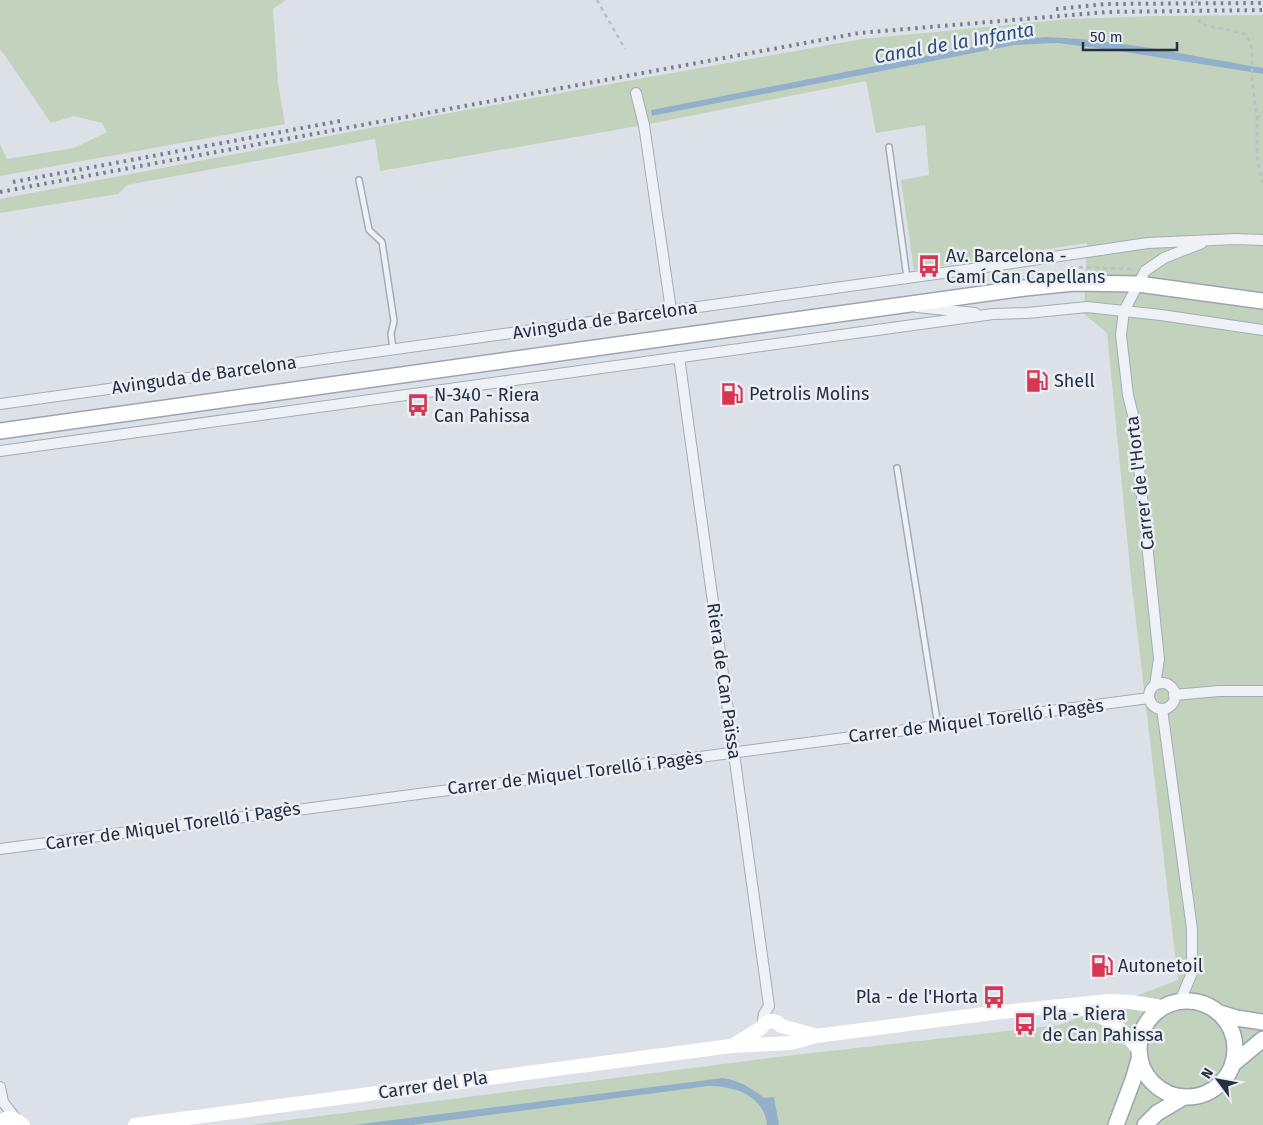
<svg xmlns="http://www.w3.org/2000/svg" width="1263" height="1125" font-family="'Fira Sans',sans-serif">
<rect width="100%" height="100%" fill="#dce1e7"/>
<!-- green -->
<path fill="#c2d2bc" d="M 0,0 L 286,0 L 273,9 L 278,83 L 285,124 L 0,176 L 0,144 L 7,159 L 74,148 L 107,132 L 102,123 L 74,116 L 51,123 L 4,54 L 0,50 Z
M 1263,15 L 1263,68 L 1116,44 L 1067,38 L 1045,37 L 1007,40 L 651,110 L 652,116 L 1015,45 L 1057,43 L 1112,50 L 1263,74 L 1263,1125 L 251,1125 L 777,1057 L 1059,1025 L 1178,980 L 1131,578 L 1107,333 L 1084,314 L 1087,243 L 914,270 L 901,180 L 929,175 L 925,125 L 876,133 L 866,81 L 644,125 L 380,171 L 375,139 L 127,185 L 118,194 L 0,213 L 0,199 L 444,114 L 862,39 L 1069,19 L 1156,16 Z"/>
<!-- water -->
<path fill="#93b0cb" d="M 1045,37 C 1118,39 1191,56 1263,68 L 1263,74 L 1112,50 L 1057,43 L 1015,45 L 652,116 L 651,110 L 1007,40 Z
M 723,1078 C 740,1081 750,1087 764,1098 L 774,1097 L 779,1125 L 767,1125 C 764,1095 734,1086 708,1086 L 413,1125 L 354,1125 Z"/>
<g fill="none" stroke-linecap="round" stroke-linejoin="round">
<defs>
<path id="lane" d="M 889,147 L 907,278
M 359,180 L 369,230 L 382,242 L 394,321 L 391,334 L 393,349
M 897,468 L 938,726"/>
<path id="street" d="M 636,93 L 644,125 L 671,310
M 917,307 L 975,313
M 679,357 L 769,1006 L 764,1014 L 762,1026
M 0,404 L 979,268 L 1148,243 L 1235,239 L 1263,240
M 0,451 L 993,314 L 1027,313 L 1087,307 L 1161,315 L 1263,330
M1149 696a13 13 0 1 1 26 0a13 13 0 1 1-26 0Z
M 1155,685 L 1159,659 L 1134,419 L 1128,395 L 1121,335 L 1124,311 L 1145,271 L 1164,258 L 1202,243
M 1174,695 L 1219,691 L 1263,691
M 1162,709 L 1192,929 L 1192,973 L 1180,1001
M 0,849 L 1149,698
M 0,1087 L 3,1102 L 17,1120"/>
<path id="primary" d="M 0,431 L 1025,288 L 1074,283 L 1138,284 L 1263,301
M1139 1049a48 48 0 1 1 96 0a48 48 0 1 1-96 0Z
M 1220,1013 L 1236,1018 L 1263,1022
M 1233,1064 L 1263,1039
M 1116,1125 L 1133,1080 L 1140,1056
M 1145,1125 L 1157,1113 L 1184,1097"/>
</defs>
<!-- lane casing -->
<use href="#lane" stroke="#a5acb5" stroke-width="8"/>
<!-- street casing -->
<use href="#street" stroke="#a5acb5" stroke-width="12"/>
<!-- primary casing -->
<use href="#primary" stroke="#9aa5b4" stroke-width="18"/>
<!-- path -->
<path stroke="#b9bfc6" stroke-width="2.5" stroke-dasharray="4 4" stroke-linecap="butt" d="M 597,0 L 625,49
M 1196,0 L 1196,3
M 1199,19 L 1200,24 L 1246,34 L 1252,49 L 1252,81 L 1257,118 L 1257,157 L 1263,184
M 1257,118 L 1263,111
M 1071,267 L 1131,269"/>
<!-- lane -->
<use href="#lane" stroke="#eef1f5" stroke-width="5"/>
<!-- street -->
<use href="#street" stroke="#eef1f5" stroke-width="10"/>
<!-- secondary -->
<path stroke="#fff" stroke-width="14" d="M 1077,1007 C 1106,1017 1120,1025 1139,1050
M 732,1046 L 761,1028 L 765,1023 L 771,1021 L 777,1022 L 781,1026 L 814,1035
M 0,1122 C 9,1115 15,1119 23,1125
M 135,1125 L 731,1046 L 791,1043 L 816,1036 L 992,1013 L 1109,1001 L 1131,1002 L 1162,1007"/>
<!-- primary -->
<use href="#primary" stroke="#fff" stroke-width="15"/>
<!-- rail -->
<path stroke="#748092" stroke-width="4" stroke-dasharray="2.5 5" stroke-linecap="butt" d="M 1056,9 L 1107,4 L 1263,3
M 13,182 L 340,121
M 0,192 L 859,33 L 1107,12 L 1263,10"/>
</g>
<!-- icons -->
<defs>
<symbol id="bus-bare" viewBox="-9 -9 18 18"><path d="M-5-6H5V4H4V6H2V4H-2V6H-4V4H-5ZM-3.5-4V0h7V-4ZM-3.5 1.2v1.5H-2V1.2ZM2 1.2v1.5H3.5V1.2Z" fill="#d93451" stroke="#ebeff5" stroke-width="2.5" paint-order="stroke"/></symbol>
<symbol id="fuel-bare" viewBox="-9 -9 18 18"><path d="M-5.5-6h7V0h2V4h1.3V-2.5L3-4.5l.8-.8L6-3V5H2.5V1h-1V6h-7ZM-4.2-4.7v3.2H.2V-4.7Z" fill="#d93451" stroke="#ebeff5" stroke-width="2.5" paint-order="stroke"/></symbol>
</defs>
<g fill-rule="evenodd">
<use href="#bus-bare" x="913" y="250" width="32" height="32"/>
<use href="#fuel-bare" x="1021" y="365" width="32" height="32"/>
<use href="#fuel-bare" x="716" y="378" width="32" height="32"/>
<use href="#bus-bare" x="402" y="389" width="32" height="32"/>
<use href="#fuel-bare" x="1086" y="950" width="32" height="32"/>
<use href="#bus-bare" x="978" y="981" width="32" height="32"/>
<use href="#bus-bare" x="1009" y="1008" width="32" height="32"/>
</g>
<g text-anchor="middle" dominant-baseline="central" stroke-width="5" stroke-linejoin="round" paint-order="stroke">
<!-- poi labels -->
<g font-size="18" fill="#242f3f" stroke="#ebeff5" text-anchor="start">
<text x="946" y="256">Av. Barcelona -<tspan x="946" dy="21">Camí Can Capellans</tspan></text>
<text x="1054" y="381">Shell</text>
<text x="749" y="394">Petrolis Molins</text>
<text x="434" y="395">N-340 - Riera<tspan x="434" dy="21">Can Pahissa</tspan></text>
<text x="1118" y="966">Autonetoil</text>
<text x="978" y="997" text-anchor="end">Pla - de l'Horta</text>
<text x="1042" y="1014">Pla - Riera<tspan x="1042" dy="21">de Can Pahissa</tspan></text>
</g>
<!-- street labels -->
<g font-size="18" fill="#242f3f" stroke="#ebeff5">
<text transform="translate(605 320) rotate(-8)">Avinguda de Barcelona</text>
<text transform="translate(204 375) rotate(-8)">Avinguda de Barcelona</text>
<text transform="translate(1140 483) rotate(-97)">Carrer de l'Horta</text>
<text transform="translate(724 681) rotate(82)">Riera de Can Païssa</text>
<text transform="translate(976 721) rotate(-7)">Carrer de Miquel Torelló i Pagès</text>
<text transform="translate(575 773) rotate(-7)">Carrer de Miquel Torelló i Pagès</text>
<text transform="translate(173 826) rotate(-8)">Carrer de Miquel Torelló i Pagès</text>
<text transform="translate(433 1085) rotate(-8)">Carrer del Pla</text>
</g>
<!-- water labels -->
<g font-size="19" font-style="italic" fill="#2b4f76" stroke="#ebeff5">
<text transform="translate(954 43) rotate(-10)">Canal de la Infanta</text>
</g>
</g>
<!-- north arrow -->
<g transform="translate(1218 1080) rotate(302)" stroke="#ebeff5" stroke-width="4" paint-order="stroke">
<path d="M0-4L9 19L0 12L-9 19Z" fill="#242f3f"/>
<text y="-8" font-size="14" font-weight="bold" text-anchor="middle" fill="#242f3f">N</text>
</g>
<!-- scale -->
<path d="M1083 42v8h94v-8" fill="none" stroke="#242f3f" stroke-width="2.5"/>
<text x="1090" y="42" font-size="15" fill="#242f3f" stroke="#ebeff5" stroke-width="4" paint-order="stroke">50 m</text>
</svg>
